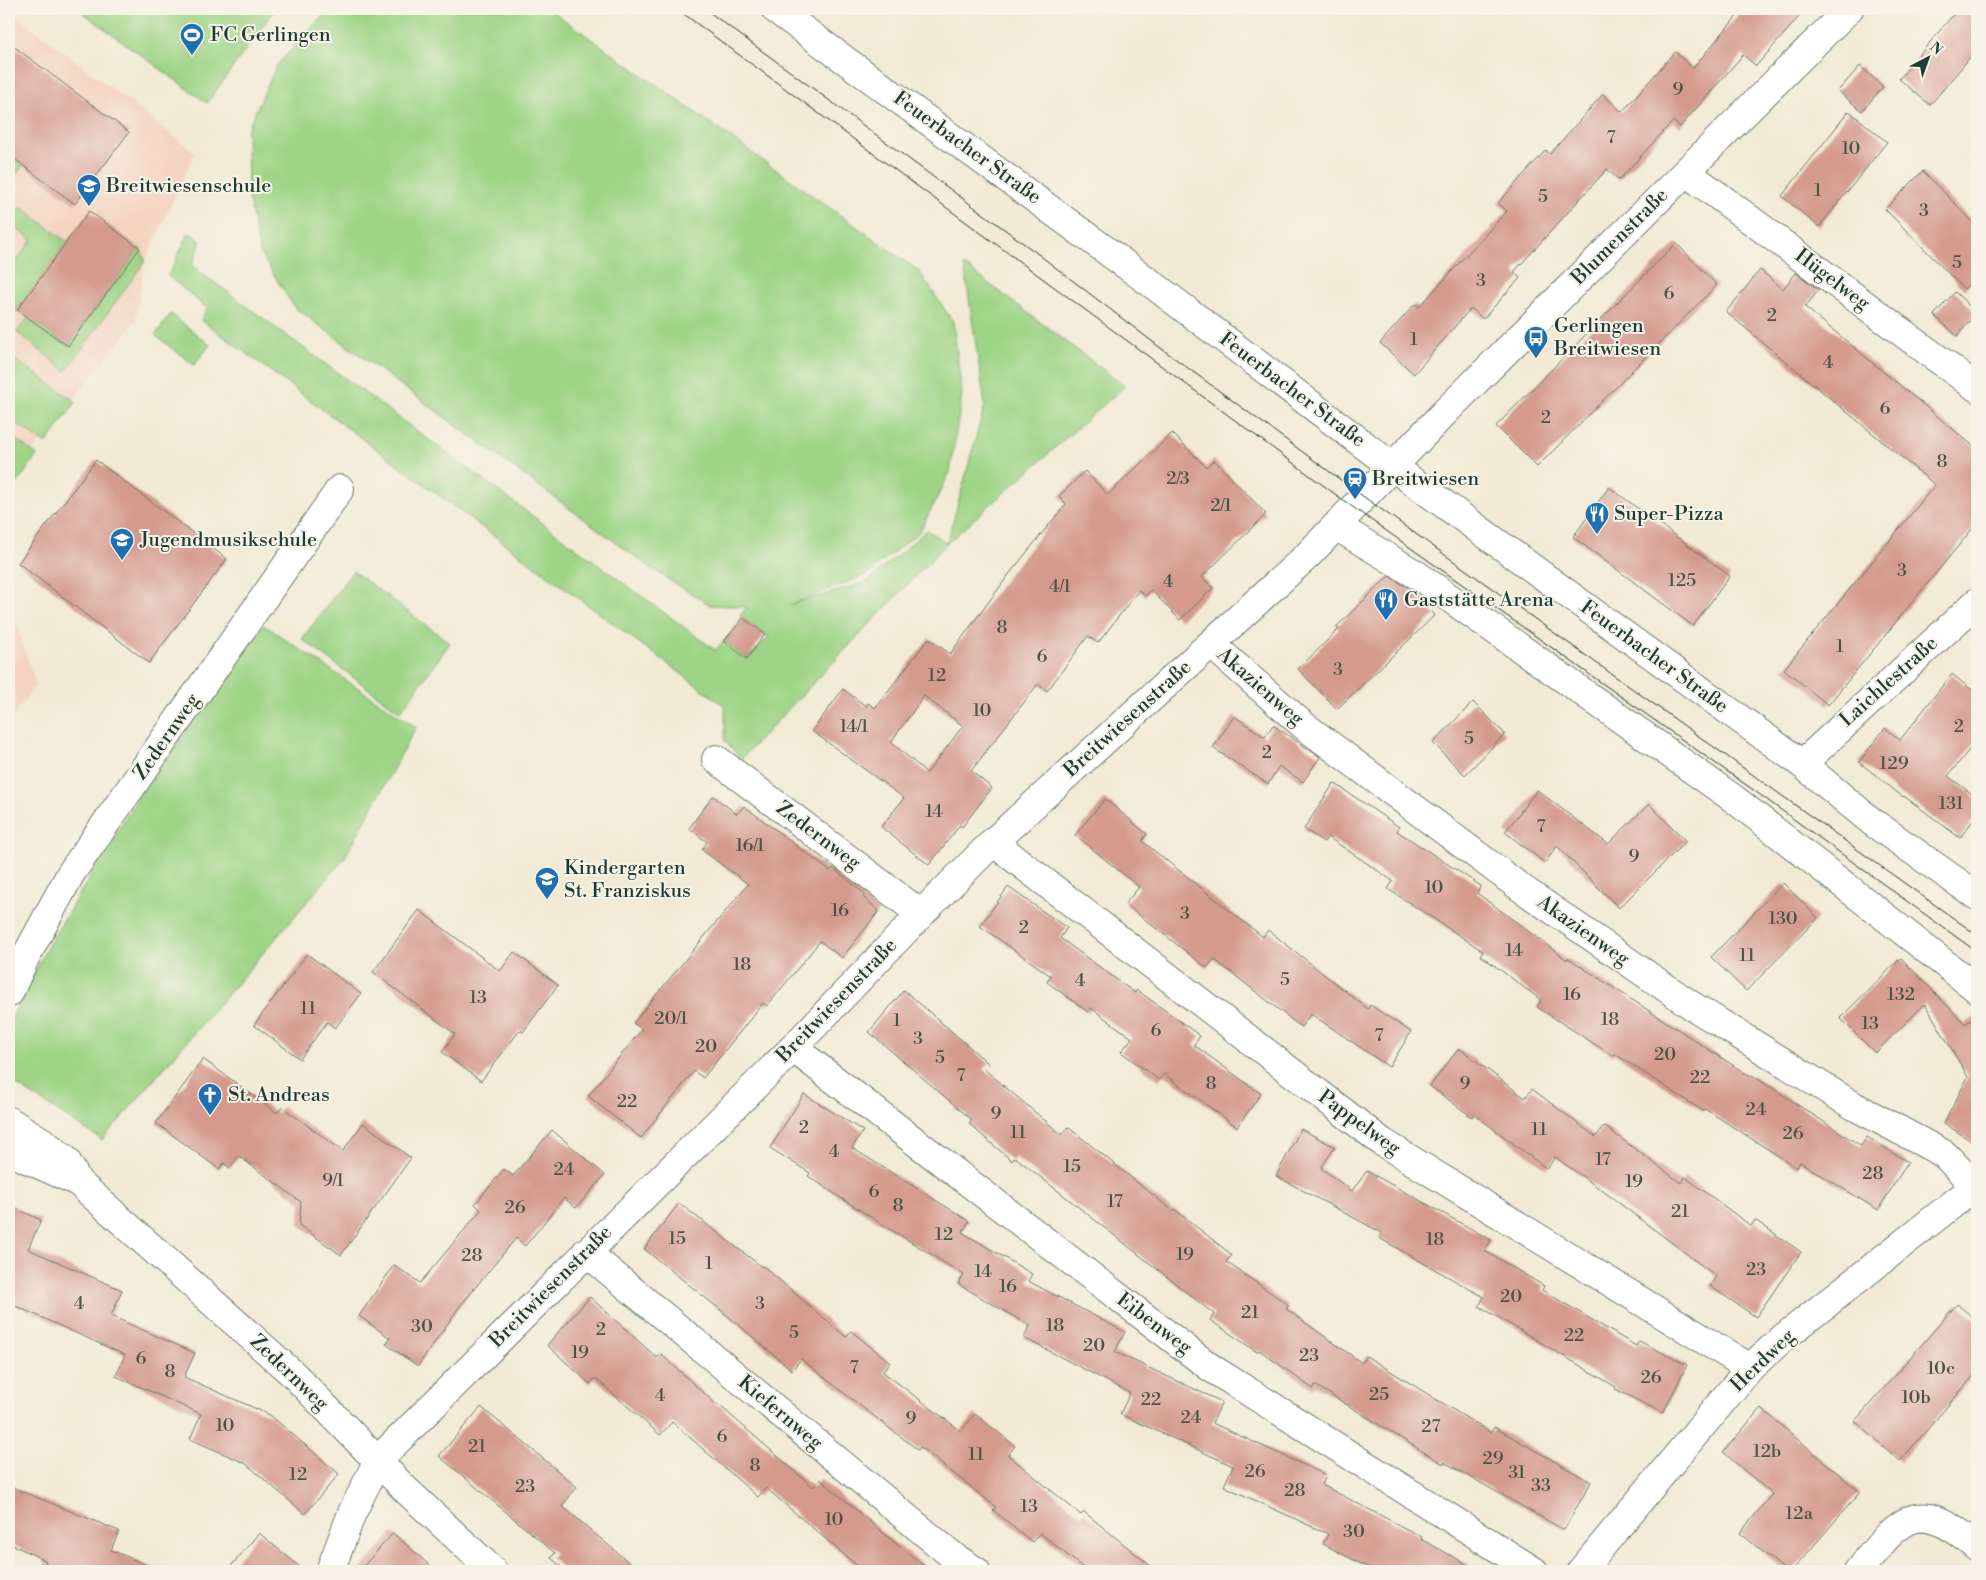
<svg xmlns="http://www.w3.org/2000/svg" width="1986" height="1580" font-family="'Libre Bodoni',serif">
<rect width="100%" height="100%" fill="#f7f3e8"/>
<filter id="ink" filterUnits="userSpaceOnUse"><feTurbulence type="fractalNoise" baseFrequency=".02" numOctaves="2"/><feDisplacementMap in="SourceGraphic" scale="10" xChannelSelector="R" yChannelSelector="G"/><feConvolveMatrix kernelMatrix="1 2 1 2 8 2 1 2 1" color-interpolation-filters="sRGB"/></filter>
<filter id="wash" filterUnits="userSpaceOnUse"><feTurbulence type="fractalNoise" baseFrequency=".0096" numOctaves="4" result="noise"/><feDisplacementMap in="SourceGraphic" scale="20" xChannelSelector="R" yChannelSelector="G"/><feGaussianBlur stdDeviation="1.12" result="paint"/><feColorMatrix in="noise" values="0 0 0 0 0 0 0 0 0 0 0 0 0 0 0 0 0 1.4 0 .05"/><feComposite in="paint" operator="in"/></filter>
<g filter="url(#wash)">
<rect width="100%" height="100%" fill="#f2ead4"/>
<!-- built -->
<path fill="#f4d3c0" d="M 9,10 L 195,152 L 145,261 L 135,322 L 9,481 Z
M 9,600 L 36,685 L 9,721 Z"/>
<!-- grass -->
<path fill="#9dd485" stroke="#5e885c" d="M 78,9 L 275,9 L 207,103 Z
M 337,9 L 549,9 L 919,271 L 953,322 L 962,394 L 950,472 L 920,531 L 866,575 L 790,605 L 867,582 L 927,530 L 947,543 L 985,405 L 964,265 L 1125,386 L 947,543 L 741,759 L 725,741 L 725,706 L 201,320 L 207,308 L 168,276 L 189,233 L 201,241 L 192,266 L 715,650 L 724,641 L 747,659 L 769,637 L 740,616 L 747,607 L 710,605 L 655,571 L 294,307 L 260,253 L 248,196 L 247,130 L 277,65 L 325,14 Z
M 9,155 L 23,165 L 9,185 Z
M 20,206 L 67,242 L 17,310 L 9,319 L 9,271 L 32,240 L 9,222 Z
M 140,248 L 145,261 L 66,371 L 17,332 L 28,318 L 68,346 Z
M 171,314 L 210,345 L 194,365 L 155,335 Z
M 9,355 L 76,402 L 46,444 L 9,418 Z
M 9,435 L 37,455 L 9,495 Z
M 353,571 L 450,643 L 400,712 L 302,639 Z
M 264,625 L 416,727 L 344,859 L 102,1140 L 9,1080 L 9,1024 L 49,944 L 139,796 Z"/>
<g id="blocks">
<!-- building -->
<path fill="#d49a8d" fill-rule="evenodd" d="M 1743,9 L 1806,9 L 1756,66 L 1743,55 L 1680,127 L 1673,121 L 1619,180 L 1607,169 L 1514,272 L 1520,278 L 1483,319 L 1471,308 L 1414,374 L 1380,343 L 1415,304 L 1419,307 L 1507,211 L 1498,203 L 1546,150 L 1550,154 L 1603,94 L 1622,112 L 1675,52 L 1693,68 Z
M 1958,9 L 1977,9 L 1977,49 L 1930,105 L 1899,79 Z
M 9,43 L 129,132 L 75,204 L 9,155 Z
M 1860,66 L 1883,87 L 1862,111 L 1838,91 Z
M 1849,111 L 1887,142 L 1819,227 L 1782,196 Z
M 1923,171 L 1977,226 L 1977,276 L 1964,289 L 1885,209 Z
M 89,211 L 140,248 L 68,346 L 17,310 Z
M 1676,243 L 1717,285 L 1537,467 L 1496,426 Z
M 1760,270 L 1783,289 L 1796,273 L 1819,290 L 1805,307 L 1977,449 L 1977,523 L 1828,705 L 1784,669 L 1935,485 L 1726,312 Z
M 1955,292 L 1977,313 L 1957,336 L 1934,315 Z
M 1172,433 L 1206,467 L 1214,460 L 1266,514 L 1202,577 L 1213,588 L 1180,620 L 1151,590 L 1145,596 L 1139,590 L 1098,643 L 1088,636 L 1047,691 L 1038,684 L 971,771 L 992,788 L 962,827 L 960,825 L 929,865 L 881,827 L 904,798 L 812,731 L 843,689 L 866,706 L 868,703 L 875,708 L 929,638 L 950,654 L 1010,573 L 1066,504 L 1059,496 L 1085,471 L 1108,495 ZM 924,696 L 963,726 L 927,773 L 891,742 Z
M 96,460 L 227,559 L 149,663 L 18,563 Z
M 1609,487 L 1730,576 L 1693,626 L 1573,537 Z
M 1389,576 L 1408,588 L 1435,615 L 1337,709 L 1298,669 L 1339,629 L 1336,627 Z
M 743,618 L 765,634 L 747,659 L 724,641 Z
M 1952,674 L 1977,694 L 1977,740 L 1948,776 L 1977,798 L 1977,815 L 1960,838 L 1904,796 L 1903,797 L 1859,762 L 1885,728 L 1900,740 Z
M 1473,702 L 1505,734 L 1465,775 L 1433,743 Z
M 1234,716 L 1265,737 L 1273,725 L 1320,757 L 1303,782 L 1279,766 L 1268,784 L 1213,748 Z
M 1334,783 L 1399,827 L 1397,831 L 1481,886 L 1477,893 L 1567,960 L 1568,958 L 1751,1077 L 1752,1075 L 1861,1146 L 1867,1137 L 1908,1162 L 1878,1210 L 1800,1162 L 1797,1168 L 1705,1109 L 1703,1111 L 1615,1054 L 1613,1056 L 1537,1007 L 1541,1000 L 1480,955 L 1483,951 L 1388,889 L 1393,881 L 1328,837 L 1324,842 L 1304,829 Z
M 1537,790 L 1608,844 L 1649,804 L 1686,841 L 1619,908 L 1557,846 L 1545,863 L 1505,832 Z
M 713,796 L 737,814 L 744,806 L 830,871 L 833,868 L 865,894 L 863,897 L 879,911 L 842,958 L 820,941 L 767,1006 L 763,1003 L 703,1078 L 694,1071 L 641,1138 L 588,1096 L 642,1029 L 633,1023 L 748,884 L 702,850 L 707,842 L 689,828 Z
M 1105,799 L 1147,834 L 1142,841 L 1263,937 L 1268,930 L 1368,1009 L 1370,1005 L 1411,1032 L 1389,1067 L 1311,1014 L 1301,1027 L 1214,959 L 1207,968 L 1125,904 L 1139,887 L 1075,835 Z
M 1783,883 L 1818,918 L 1746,991 L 1711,957 Z
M 1008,887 L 1067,928 L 1060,938 L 1135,993 L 1137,990 L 1200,1036 L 1194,1045 L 1261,1094 L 1237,1127 L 1164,1074 L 1159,1080 L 1121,1052 L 1132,1038 L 1091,1008 L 1088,1012 L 1047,982 L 1051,976 L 980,926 Z
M 419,910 L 500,971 L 514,952 L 558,985 L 523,1032 L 520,1030 L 481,1081 L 442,1052 L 455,1034 L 373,972 Z
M 307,954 L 361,994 L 335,1028 L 327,1022 L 300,1059 L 254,1025 Z
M 1901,958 L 1965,1024 L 1977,1016 L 1977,1145 L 1944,1123 L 1968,1077 L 1925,1004 L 1875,1053 L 1840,1018 Z
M 904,990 L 989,1064 L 984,1069 L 1062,1135 L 1068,1127 L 1173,1211 L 1174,1209 L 1232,1255 L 1226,1262 L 1289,1305 L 1286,1309 L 1362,1363 L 1366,1356 L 1491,1433 L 1494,1427 L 1591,1482 L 1564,1530 L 1444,1462 L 1443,1464 L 1315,1385 L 1313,1389 L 1259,1350 L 1257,1352 L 1210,1320 L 1214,1314 L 1015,1157 L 1012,1161 L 969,1124 L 972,1120 L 869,1032 Z
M 1459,1048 L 1525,1098 L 1532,1089 L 1596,1137 L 1604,1126 L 1681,1183 L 1685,1177 L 1751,1226 L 1755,1220 L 1801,1252 L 1756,1317 L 1710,1286 L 1716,1276 L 1603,1191 L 1555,1157 L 1547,1169 L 1474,1114 L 1472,1117 L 1430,1086 Z
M 203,1059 L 277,1113 L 282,1107 L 343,1151 L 363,1123 L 411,1158 L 341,1255 L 299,1225 L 301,1202 L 239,1156 L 230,1168 L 224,1163 L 219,1169 L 156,1123 Z
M 804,1094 L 863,1131 L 852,1148 L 969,1221 L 962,1232 L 1032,1274 L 1028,1281 L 1125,1332 L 1115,1352 L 1222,1402 L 1212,1423 L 1326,1475 L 1322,1485 L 1422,1537 L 1421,1539 L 1479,1571 L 1375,1571 L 1323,1544 L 1328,1534 L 1224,1486 L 1233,1466 L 1120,1414 L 1130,1393 L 1024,1338 L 1030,1326 L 958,1284 L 964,1275 L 850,1204 L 808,1176 L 810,1173 L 770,1148 Z
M 1301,1129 L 1335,1147 L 1321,1168 L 1352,1191 L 1367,1171 L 1491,1240 L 1485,1251 L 1544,1286 L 1542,1290 L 1636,1346 L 1639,1341 L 1687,1365 L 1663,1413 L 1615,1389 L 1616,1387 L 1479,1306 L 1484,1297 L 1379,1238 L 1382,1233 L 1276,1176 Z
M 552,1130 L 605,1175 L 576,1208 L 564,1198 L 525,1246 L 516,1238 L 460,1306 L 418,1366 L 386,1344 L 390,1338 L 359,1316 L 394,1265 L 420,1283 L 481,1210 L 475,1204 L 504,1169 L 513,1176 Z
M 679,1203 L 762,1267 L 763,1266 L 846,1337 L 851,1331 L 890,1362 L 883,1372 L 961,1431 L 975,1414 L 1015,1446 L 1008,1455 L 1081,1515 L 1084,1512 L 1157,1571 L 1087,1571 L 1040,1533 L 1032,1542 L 993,1510 L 996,1507 L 920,1447 L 918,1450 L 858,1404 L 801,1359 L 792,1370 L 722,1311 L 644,1249 Z
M 9,1205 L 41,1220 L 28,1249 L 122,1290 L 111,1316 L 195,1353 L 184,1377 L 270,1415 L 339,1474 L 305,1514 L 245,1463 L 190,1439 L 201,1414 L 116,1376 L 125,1355 L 9,1303 Z
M 590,1297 L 657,1358 L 661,1354 L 718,1406 L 719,1405 L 813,1487 L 820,1479 L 894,1542 L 931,1571 L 863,1571 L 766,1488 L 758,1497 L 672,1422 L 660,1435 L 595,1378 L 590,1384 L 547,1345 Z
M 1957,1304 L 1977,1321 L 1977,1372 L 1900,1461 L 1855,1421 Z
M 481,1407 L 577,1487 L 562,1506 L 639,1571 L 566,1571 L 551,1558 L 555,1553 L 439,1456 Z
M 1761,1408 L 1860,1492 L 1792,1571 L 1786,1571 L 1740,1533 L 1772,1494 L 1723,1452 Z
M 9,1486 L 119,1531 L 111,1550 L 161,1571 L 42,1571 L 46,1561 L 9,1543 Z
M 259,1533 L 305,1571 L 227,1571 Z
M 393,1533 L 436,1571 L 359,1571 Z"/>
</g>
</g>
<g filter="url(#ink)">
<use href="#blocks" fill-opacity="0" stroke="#697a6c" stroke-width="1"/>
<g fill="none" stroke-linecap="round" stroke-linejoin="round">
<defs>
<path id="street" d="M 1686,172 L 1977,388
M 1336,526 L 1417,575 L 1734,799 L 1977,989
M 1211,644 L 1303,725 L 1521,888 L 1691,1005 L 1854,1106 L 1944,1154 L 1975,1186
M 716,759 L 921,914
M 1802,764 L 1977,602
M 993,842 L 1382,1142 L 1750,1368
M 9,993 L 25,958 L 71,873 L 340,489
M 793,1048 L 1211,1368 L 1534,1571
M 9,1121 L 43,1142 L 66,1160 L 75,1176
M 9,1151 L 78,1182 L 294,1375 L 405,1489 L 493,1571
M 586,1252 L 954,1557 L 976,1571
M 330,1571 L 352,1513 L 378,1460 L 793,1048 L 921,914 L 993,842 L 1307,556 L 1445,412 L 1849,9
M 1581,1571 L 1750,1368 L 1783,1338 L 1977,1185
M 1858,1571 C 1901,1519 1917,1494 1977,1547"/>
<path id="secondary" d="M 775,9 L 1152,284 L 1393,467 L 1802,764 L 1871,821 L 1977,896"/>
</defs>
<!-- street casing -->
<use href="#street" stroke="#697a6c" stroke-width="30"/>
<!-- secondary casing -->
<use href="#secondary" stroke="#697a6c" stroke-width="30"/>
<!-- street -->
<use href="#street" stroke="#fff" stroke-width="28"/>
<!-- secondary -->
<use href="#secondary" stroke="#fff" stroke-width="28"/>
<!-- tram -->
<path stroke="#1f3d34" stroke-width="1" d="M 677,9 L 1354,508 L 1752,789 L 1977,952
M 705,9 L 1034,251 L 1162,349 L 1364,497 L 1977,935"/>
</g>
</g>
<!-- icons -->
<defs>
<symbol id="stadium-pin" viewBox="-11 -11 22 30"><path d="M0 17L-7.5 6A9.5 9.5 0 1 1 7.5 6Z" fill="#1f6fb2" stroke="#f7f3e8"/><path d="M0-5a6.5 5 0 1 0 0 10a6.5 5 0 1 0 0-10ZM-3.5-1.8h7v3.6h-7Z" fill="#fff"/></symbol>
<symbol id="school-pin" viewBox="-11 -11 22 30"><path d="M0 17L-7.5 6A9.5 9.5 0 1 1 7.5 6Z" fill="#1f6fb2" stroke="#f7f3e8"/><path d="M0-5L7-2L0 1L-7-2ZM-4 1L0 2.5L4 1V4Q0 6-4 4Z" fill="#fff"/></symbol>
<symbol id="bus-pin" viewBox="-11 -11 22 30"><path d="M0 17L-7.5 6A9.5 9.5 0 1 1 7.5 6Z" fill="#1f6fb2" stroke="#f7f3e8"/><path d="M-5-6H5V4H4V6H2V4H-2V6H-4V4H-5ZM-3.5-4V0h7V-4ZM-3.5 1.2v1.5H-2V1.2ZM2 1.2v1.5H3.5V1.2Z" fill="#fff"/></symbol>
<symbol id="station-pin" viewBox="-11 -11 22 30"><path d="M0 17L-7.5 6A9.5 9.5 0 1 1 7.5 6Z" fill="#1f6fb2" stroke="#f7f3e8"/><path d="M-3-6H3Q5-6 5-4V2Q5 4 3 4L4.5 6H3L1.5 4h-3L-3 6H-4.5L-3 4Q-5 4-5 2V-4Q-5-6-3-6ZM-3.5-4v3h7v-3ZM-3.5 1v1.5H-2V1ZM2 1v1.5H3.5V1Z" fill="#fff"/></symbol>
<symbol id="restaurant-pin" viewBox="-11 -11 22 30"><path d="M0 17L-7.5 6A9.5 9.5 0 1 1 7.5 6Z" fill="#1f6fb2" stroke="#f7f3e8"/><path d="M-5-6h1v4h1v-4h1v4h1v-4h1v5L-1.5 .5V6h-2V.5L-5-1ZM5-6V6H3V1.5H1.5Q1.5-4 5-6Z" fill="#fff"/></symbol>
<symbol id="church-pin" viewBox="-11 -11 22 30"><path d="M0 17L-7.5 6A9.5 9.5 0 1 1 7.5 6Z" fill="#1f6fb2" stroke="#f7f3e8"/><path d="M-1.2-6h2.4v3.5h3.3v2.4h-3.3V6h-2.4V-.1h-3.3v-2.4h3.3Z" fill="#fff"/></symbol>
</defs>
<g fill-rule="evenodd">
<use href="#stadium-pin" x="178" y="21" width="28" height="38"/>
<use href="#school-pin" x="75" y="172" width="28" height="38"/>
<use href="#bus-pin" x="1522" y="324" width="28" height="38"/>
<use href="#station-pin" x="1341" y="465" width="28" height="38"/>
<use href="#restaurant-pin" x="1583" y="500" width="28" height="38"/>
<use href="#school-pin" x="108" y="526" width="28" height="38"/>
<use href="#restaurant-pin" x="1372" y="586" width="28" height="38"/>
<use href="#school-pin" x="533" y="865" width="28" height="38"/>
<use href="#church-pin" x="196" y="1081" width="28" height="38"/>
</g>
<g text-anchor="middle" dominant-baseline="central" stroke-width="4" stroke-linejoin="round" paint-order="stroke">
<!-- number labels -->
<g font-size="18" fill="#4c544a">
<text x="1678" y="89">9</text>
<text x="1611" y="137">7</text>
<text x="1851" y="148">10</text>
<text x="1818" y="190">1</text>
<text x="1543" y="196">5</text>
<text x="1924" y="210">3</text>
<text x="1957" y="262">5</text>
<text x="1481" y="280">3</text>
<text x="1669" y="293">6</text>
<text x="1772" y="315">2</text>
<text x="1414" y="339">1</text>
<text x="1828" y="362">4</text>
<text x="1885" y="408">6</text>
<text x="1546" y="417">2</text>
<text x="1942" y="461">8</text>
<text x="1178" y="478">2/3</text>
<text x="1221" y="505">2/1</text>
<text x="1902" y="570">3</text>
<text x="1682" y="580">125</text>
<text x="1168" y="581">4</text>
<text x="1060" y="586">4/1</text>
<text x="1002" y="627">8</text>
<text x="1840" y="646">1</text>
<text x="1042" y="656">6</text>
<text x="1338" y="669">3</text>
<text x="937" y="675">12</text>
<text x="982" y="710">10</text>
<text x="854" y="726">14/1</text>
<text x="1959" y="726">2</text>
<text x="1469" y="738">5</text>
<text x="1267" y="752">2</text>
<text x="1894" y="763">129</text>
<text x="1951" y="803">131</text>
<text x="934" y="811">14</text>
<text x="1541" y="826">7</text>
<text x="750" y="845">16/1</text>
<text x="1634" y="856">9</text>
<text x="1434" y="887">10</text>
<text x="840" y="910">16</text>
<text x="1185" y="913">3</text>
<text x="1783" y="918">130</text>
<text x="1024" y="927">2</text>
<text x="1514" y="950">14</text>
<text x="1747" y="955">11</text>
<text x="742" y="964">18</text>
<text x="1285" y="979">5</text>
<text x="1080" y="980">4</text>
<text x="1572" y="994">16</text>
<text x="1901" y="994">132</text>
<text x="478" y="997">13</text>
<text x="308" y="1008">11</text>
<text x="671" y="1018">20/1</text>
<text x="1610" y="1019">18</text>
<text x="897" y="1020">1</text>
<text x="1870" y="1023">13</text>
<text x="1156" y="1030">6</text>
<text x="1379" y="1035">7</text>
<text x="918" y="1038">3</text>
<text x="706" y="1046">20</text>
<text x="1665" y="1054">20</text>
<text x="940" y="1057">5</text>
<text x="961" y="1075">7</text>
<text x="1700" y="1077">22</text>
<text x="1211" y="1083">8</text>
<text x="1465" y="1083">9</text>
<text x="627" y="1101">22</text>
<text x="1756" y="1109">24</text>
<text x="996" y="1113">9</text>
<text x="804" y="1127">2</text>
<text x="1539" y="1129">11</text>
<text x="1018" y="1132">11</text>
<text x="1793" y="1133">26</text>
<text x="834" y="1151">4</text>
<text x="1603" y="1159">17</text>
<text x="1072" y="1166">15</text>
<text x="564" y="1169">24</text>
<text x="1873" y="1173">28</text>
<text x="333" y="1180">9/1</text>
<text x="1634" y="1181">19</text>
<text x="874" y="1191">6</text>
<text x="1115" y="1201">17</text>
<text x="898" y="1205">8</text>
<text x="515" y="1207">26</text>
<text x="1680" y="1211">21</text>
<text x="944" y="1234">12</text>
<text x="677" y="1238">15</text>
<text x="1435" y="1239">18</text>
<text x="1185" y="1254">19</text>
<text x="472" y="1255">28</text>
<text x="709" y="1263">1</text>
<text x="1756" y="1269">23</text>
<text x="983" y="1271">14</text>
<text x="1008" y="1286">16</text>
<text x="1511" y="1296">20</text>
<text x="79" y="1303">4</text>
<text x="760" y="1303">3</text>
<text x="1250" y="1312">21</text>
<text x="1055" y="1325">18</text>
<text x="422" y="1326">30</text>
<text x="601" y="1329">2</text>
<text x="794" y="1332">5</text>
<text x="1574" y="1335">22</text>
<text x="1094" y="1345">20</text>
<text x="580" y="1352">19</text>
<text x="1309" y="1355">23</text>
<text x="141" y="1358">6</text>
<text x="854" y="1367">7</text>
<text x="1941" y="1368">10c</text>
<text x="170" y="1371">8</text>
<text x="1651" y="1377">26</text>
<text x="1379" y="1394">25</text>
<text x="660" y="1395">4</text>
<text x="1916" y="1397">10b</text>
<text x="1151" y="1399">22</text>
<text x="1191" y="1417">24</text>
<text x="911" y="1418">9</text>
<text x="225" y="1425">10</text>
<text x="1431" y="1426">27</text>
<text x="722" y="1436">6</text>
<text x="477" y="1446">21</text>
<text x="1767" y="1451">12b</text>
<text x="976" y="1454">11</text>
<text x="1493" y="1458">29</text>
<text x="755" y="1465">8</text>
<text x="1255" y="1471">26</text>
<text x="1517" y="1472">31</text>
<text x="298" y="1474">12</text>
<text x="1541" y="1485">33</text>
<text x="525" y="1486">23</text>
<text x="1295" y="1490">28</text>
<text x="1029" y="1506">13</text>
<text x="1799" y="1513">12a</text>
<text x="834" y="1519">10</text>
<text x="1354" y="1531">30</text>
</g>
<!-- poi labels -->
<g font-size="20" fill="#1f3d34" stroke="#f7f3e8" text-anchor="start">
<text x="210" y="35">FC Gerlingen</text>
<text x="106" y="186">Breitwiesenschule</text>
<text x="1554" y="326">Gerlingen<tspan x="1554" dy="23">Breitwiesen</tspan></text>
<text x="1372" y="479">Breitwiesen</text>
<text x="1614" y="514">Super-Pizza</text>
<text x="140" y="540">Jugendmusikschule</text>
<text x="1404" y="600">Gaststätte Arena</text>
<text x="564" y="868">Kindergarten<tspan x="564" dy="23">St. Franziskus</tspan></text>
<text x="228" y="1095">St. Andreas</text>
</g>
<!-- street labels -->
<g font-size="20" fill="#1f3d34" stroke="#f7f3e8">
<text transform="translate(967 148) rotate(36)">Feuerbacher Straße</text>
<text transform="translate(1620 237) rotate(-45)">Blumenstraße</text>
<text transform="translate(1832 280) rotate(37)">Hügelweg</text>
<text transform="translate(1292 390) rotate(37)">Feuerbacher Straße</text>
<text transform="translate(1654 657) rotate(36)">Feuerbacher Straße</text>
<text transform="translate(1889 682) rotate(-42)">Laichlestraße</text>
<text transform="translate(1260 687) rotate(41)">Akazienweg</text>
<text transform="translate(1128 719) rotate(-42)">Breitwiesenstraße</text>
<text transform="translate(167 737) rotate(-55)">Zedernweg</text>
<text transform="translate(818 836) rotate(37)">Zedernweg</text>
<text transform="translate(1583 931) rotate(35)">Akazienweg</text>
<text transform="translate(837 1001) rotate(-46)">Breitwiesenstraße</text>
<text transform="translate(1359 1123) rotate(36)">Pappelweg</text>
<text transform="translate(551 1287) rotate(-45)">Breitwiesenstraße</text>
<text transform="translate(1154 1324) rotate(37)">Eibenweg</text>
<text transform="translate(1763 1361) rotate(-44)">Herdweg</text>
<text transform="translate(289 1373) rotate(44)">Zedernweg</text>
<text transform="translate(780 1413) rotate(40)">Kiefernweg</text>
</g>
</g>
<!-- margin -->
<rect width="1986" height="1580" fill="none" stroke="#f7f3e8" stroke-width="30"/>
<!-- north arrow -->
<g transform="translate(1928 58) rotate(41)" stroke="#f7f3e8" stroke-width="4" paint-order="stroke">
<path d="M0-4L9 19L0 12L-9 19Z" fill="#1f3d34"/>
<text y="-8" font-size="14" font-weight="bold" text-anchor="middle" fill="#1f3d34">N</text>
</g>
</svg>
